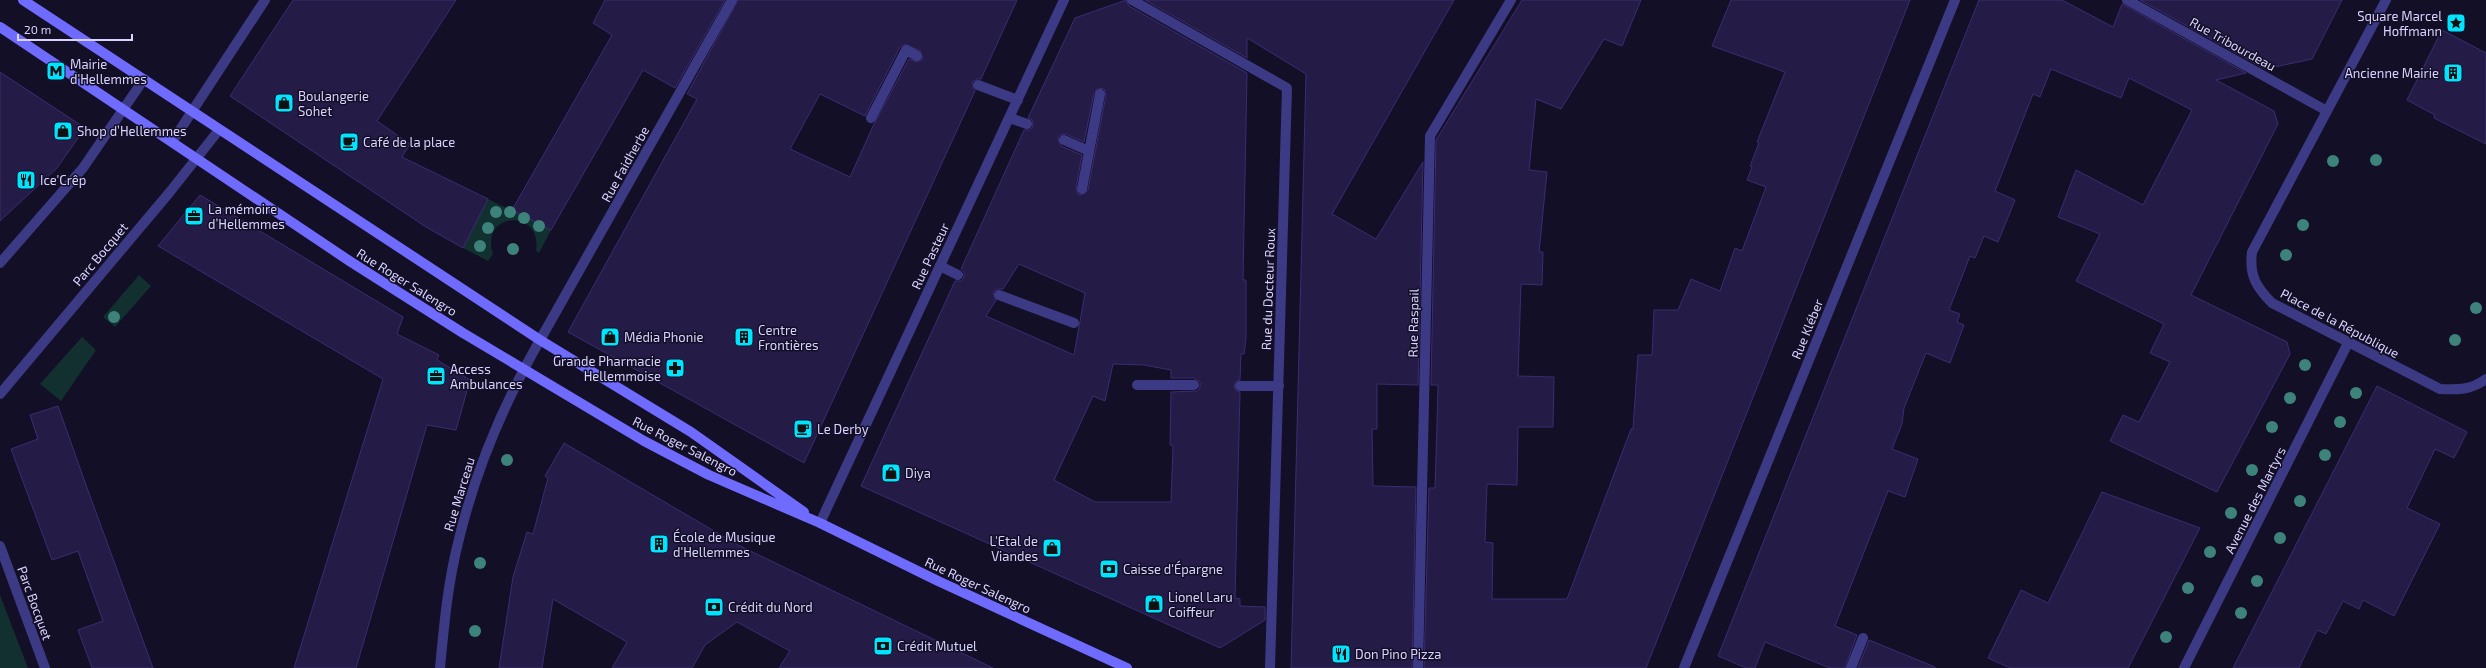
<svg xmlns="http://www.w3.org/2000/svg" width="2486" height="668" font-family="'Exo 2',sans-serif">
<rect width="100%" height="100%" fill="#130f26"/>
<!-- green -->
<path fill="#12302f" d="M 488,199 L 551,230 L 539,253 L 536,251 C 543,208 479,211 493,254 L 488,261 L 463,248 Z
M 139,275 L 151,286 L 115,327 L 103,317 Z
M 82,337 L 96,350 L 61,401 L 40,384 Z
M 0,595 L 28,668 L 0,668 Z"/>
<!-- building -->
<path fill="#241b47" stroke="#3b2d73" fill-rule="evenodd" d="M 293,0 L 456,0 L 377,121 L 410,144 L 402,157 L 488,199 L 463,248 L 426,227 L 230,96 Z
M 605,0 L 725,0 L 675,88 L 643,70 L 551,230 L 512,210 L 612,35 L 593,23 Z
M 738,0 L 1017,0 L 981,79 L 977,79 L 972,82 L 975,91 L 804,463 L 568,332 L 697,99 L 687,94 ZM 905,44 L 920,51 L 923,59 L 917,62 L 909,59 L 874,124 L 850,177 L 790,149 L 820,94 L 865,116 L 900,47 Z
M 1126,0 L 1129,6 L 1247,73 L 1243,280 L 1246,280 L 1246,339 L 1244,354 L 1241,354 L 1240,380 L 1236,381 L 1234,386 L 1235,390 L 1240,392 L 1235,598 L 1240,599 L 1240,606 L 1265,607 L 1265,620 L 1220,648 L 861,486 L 955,281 L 961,281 L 964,278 L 964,272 L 961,269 L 1024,130 L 1029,130 L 1033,127 L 1032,120 L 1028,118 L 1075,18 ZM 1098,88 L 1104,89 L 1106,95 L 1088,190 L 1081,195 L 1078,194 L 1076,188 L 1082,155 L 1061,146 L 1058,138 L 1060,135 L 1066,134 L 1084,142 L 1094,93 ZM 1019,264 L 1085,293 L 1074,355 L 986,316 L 996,300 L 993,292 L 998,289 L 1003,289 ZM 1113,364 L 1144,365 L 1171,370 L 1171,378 L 1194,378 L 1200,382 L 1200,388 L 1197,391 L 1171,392 L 1170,445 L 1173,446 L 1171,502 L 1095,502 L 1054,480 L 1093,396 L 1105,401 Z
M 1145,0 L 1454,0 L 1332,214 L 1376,239 L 1423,162 L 1418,385 L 1377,384 L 1377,429 L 1372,429 L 1373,486 L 1416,487 L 1412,668 L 1291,668 L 1306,74 L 1247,38 L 1247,58 Z
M 1522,0 L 1641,0 L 1622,46 L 1604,39 L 1561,109 L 1536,99 L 1529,170 L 1547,172 L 1539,252 L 1543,252 L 1542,285 L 1521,284 L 1518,376 L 1554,377 L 1553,427 L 1518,427 L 1517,485 L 1487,484 L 1485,542 L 1493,543 L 1492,599 L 1567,599 L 1631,429 L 1633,429 L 1638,355 L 1652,355 L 1654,310 L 1678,310 L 1691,279 L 1720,291 L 1735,248 L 1742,251 L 1766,187 L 1747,180 L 1752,167 L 1750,166 L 1759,143 L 1757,142 L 1785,72 L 1712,46 L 1731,0 L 1910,0 L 1646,668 L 1424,668 L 1429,488 L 1435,488 L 1437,425 L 1438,385 L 1431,385 L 1436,140 Z
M 1979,0 L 2062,0 L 2113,27 L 2122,4 L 2246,73 L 2216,80 L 2274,111 L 2278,124 L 2191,295 L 2287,342 L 2290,354 L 2217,492 L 2110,441 L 2123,415 L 2139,422 L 2170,362 L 2150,353 L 2164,324 L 2076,281 L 2100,234 L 2058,217 L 2076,170 L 2143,205 L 2192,110 L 2129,78 L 2121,98 L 2051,69 L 2040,97 L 2033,94 L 1995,191 L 2015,200 L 1998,242 L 1984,236 L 1975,258 L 1970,256 L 1949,310 L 1960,314 L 1957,322 L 1964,325 L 1950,363 L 1926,353 L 1904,408 L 1902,424 L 1892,449 L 1918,459 L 1905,497 L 1888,491 L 1835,626 L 1857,635 L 1845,668 L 1830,668 L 1765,642 L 1755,668 L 1746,668 L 1718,656 Z
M 2140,0 L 2342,0 L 2312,59 L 2265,69 Z
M 2442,30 L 2486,53 L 2486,144 L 2434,118 L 2435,115 L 2407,100 Z
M 0,72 L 85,128 L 57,168 L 0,221 Z
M 200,195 L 403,317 L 397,334 L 439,355 L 437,360 L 470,380 L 456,430 L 427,425 L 356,668 L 294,668 L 383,379 L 158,246 Z
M 2377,386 L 2467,432 L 2454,458 L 2435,449 L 2407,508 L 2440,524 L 2394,616 L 2363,600 L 2359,609 L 2343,601 L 2326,634 L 2317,630 L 2299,668 L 2233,668 Z
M 58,406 L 86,485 L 153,668 L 92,668 L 78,630 L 103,621 L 78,551 L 52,560 L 11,449 L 38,439 L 30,415 Z
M 564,443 L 738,545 L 993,668 L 779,668 L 790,651 L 737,622 L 705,645 L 692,668 L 612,668 L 627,642 L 553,599 L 542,668 L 499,668 L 513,577 L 527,532 L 533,534 L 548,478 L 545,476 Z
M 2102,492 L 2200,528 L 2128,668 L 2010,668 L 1988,658 L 2021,590 L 2048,603 Z
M 1869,640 L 1935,667 L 1935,668 L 1858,668 Z"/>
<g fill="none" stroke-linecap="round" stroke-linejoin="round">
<!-- service -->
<path stroke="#3d3a85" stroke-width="10" d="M 978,85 L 1018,100
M 871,118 L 906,50 L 917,56
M 1010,118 L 1027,124
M 1064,140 L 1089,151
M 1082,189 L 1100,94
M 940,266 L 958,275
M 999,295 L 1074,323
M 1137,385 L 1194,385
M 1240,386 L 1279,386
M 1851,668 L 1863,638"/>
<!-- minor -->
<path stroke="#3d3a85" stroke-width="10" d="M 1132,0 L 1287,88 L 1270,668
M 2127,0 L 2327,111
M 2386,0 L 2252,252 C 2249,275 2256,287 2272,303 L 2440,389 C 2458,390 2471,390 2486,379
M 172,142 L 265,0
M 0,263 L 83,168 L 144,79
M 0,394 L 169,193 L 219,130
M 820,523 L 1064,0
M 0,546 L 45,668
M 440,668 C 444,625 448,581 459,539 C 476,468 504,403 540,340
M 1418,668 L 1430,136 L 1511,0
M 1684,668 L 1955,0
M 2184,668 L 2348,343"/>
<!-- tertiary -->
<path stroke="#3d3a85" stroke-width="10" d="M 540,340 L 732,0"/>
<!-- secondary -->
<path stroke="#6f6bff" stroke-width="10" d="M 23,0 L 540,340 L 691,432 L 804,512
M 0,27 L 351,262 L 463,333 L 644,441 L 709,475 L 820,523 L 938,581 L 1127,668"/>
</g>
<!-- trees -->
<g fill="#3d827b">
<circle cx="2376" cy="160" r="6"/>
<circle cx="2333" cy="161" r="6"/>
<circle cx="496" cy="212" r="6"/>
<circle cx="510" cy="212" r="6"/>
<circle cx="524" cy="218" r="6"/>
<circle cx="2303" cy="225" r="6"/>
<circle cx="539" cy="226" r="6"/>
<circle cx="488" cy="228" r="6"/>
<circle cx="480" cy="246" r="6"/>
<circle cx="513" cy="249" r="6"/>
<circle cx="2286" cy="255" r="6"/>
<circle cx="2476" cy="308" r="6"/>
<circle cx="114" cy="317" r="6"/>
<circle cx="2455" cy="340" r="6"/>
<circle cx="2305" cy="365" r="6"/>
<circle cx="2356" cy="393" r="6"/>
<circle cx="2290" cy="398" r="6"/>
<circle cx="2340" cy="422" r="6"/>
<circle cx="2272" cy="427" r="6"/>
<circle cx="2325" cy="455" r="6"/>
<circle cx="507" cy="460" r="6"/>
<circle cx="2252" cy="470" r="6"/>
<circle cx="2300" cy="501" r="6"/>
<circle cx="2231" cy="513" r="6"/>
<circle cx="2280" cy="538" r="6"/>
<circle cx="2210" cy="552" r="6"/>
<circle cx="480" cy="563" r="6"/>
<circle cx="2257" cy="581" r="6"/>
<circle cx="2188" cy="588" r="6"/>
<circle cx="2241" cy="613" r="6"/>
<circle cx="475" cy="631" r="6"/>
<circle cx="2166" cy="637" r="6"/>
</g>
<!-- icons -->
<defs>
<symbol id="sight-square" viewBox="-11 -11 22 22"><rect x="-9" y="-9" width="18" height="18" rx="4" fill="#00e5ff" stroke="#130f26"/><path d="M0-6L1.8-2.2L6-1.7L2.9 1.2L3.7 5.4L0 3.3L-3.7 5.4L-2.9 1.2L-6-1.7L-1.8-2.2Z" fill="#111"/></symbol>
<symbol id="metro-square" viewBox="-11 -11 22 22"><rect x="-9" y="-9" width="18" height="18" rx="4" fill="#00e5ff" stroke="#130f26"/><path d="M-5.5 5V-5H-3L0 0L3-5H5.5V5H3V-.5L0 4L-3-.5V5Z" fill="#111"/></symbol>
<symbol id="building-square" viewBox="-11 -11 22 22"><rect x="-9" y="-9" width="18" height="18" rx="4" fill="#00e5ff" stroke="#130f26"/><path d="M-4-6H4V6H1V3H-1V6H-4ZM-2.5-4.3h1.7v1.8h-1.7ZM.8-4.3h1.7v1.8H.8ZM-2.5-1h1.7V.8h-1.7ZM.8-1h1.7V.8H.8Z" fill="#111"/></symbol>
<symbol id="shop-square" viewBox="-11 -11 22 22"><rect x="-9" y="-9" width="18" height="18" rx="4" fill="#00e5ff" stroke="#130f26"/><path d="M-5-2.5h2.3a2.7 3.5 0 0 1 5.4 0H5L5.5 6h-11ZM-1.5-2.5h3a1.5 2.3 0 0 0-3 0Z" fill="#111"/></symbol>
<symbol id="cafe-square" viewBox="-11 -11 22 22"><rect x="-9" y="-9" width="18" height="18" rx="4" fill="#00e5ff" stroke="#130f26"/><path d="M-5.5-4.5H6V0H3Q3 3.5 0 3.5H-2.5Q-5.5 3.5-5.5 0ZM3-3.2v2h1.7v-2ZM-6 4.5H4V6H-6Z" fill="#111"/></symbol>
<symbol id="restaurant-square" viewBox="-11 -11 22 22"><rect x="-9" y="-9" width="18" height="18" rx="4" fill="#00e5ff" stroke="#130f26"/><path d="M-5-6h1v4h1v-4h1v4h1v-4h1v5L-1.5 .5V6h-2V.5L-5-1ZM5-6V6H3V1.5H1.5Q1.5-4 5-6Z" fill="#111"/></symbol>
<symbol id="office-square" viewBox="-11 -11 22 22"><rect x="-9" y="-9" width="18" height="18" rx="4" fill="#00e5ff" stroke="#130f26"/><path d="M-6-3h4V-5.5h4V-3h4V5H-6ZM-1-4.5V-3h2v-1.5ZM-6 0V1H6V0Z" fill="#111"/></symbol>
<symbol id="pharmacy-square" viewBox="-11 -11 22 22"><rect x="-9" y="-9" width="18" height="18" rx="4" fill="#00e5ff" stroke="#130f26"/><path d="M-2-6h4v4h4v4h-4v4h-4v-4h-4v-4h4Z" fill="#111"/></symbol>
<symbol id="bank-square" viewBox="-11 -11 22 22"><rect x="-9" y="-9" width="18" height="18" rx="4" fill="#00e5ff" stroke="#130f26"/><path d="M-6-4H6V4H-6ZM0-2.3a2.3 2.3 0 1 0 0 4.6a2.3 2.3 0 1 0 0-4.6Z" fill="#111"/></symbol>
</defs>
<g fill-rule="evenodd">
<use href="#sight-square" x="2445" y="12" width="22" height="22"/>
<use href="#metro-square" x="45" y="60" width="22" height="22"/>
<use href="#building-square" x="2442" y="62" width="22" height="22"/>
<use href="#shop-square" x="273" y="92" width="22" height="22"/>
<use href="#shop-square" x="52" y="120" width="22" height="22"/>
<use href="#cafe-square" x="338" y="131" width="22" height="22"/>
<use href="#restaurant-square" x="15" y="169" width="22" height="22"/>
<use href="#office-square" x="183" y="205" width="22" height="22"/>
<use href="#shop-square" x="599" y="326" width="22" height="22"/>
<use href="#building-square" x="733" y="326" width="22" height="22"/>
<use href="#pharmacy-square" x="664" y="357" width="22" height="22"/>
<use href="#office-square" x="425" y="365" width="22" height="22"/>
<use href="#cafe-square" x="792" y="418" width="22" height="22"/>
<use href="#shop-square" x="880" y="462" width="22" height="22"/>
<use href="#building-square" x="648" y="533" width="22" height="22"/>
<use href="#shop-square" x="1041" y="537" width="22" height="22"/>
<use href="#bank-square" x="1098" y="558" width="22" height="22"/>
<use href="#shop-square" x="1143" y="593" width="22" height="22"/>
<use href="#bank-square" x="703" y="596" width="22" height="22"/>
<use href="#bank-square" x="872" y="635" width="22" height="22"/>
<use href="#restaurant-square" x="1330" y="643" width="22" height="22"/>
</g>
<g text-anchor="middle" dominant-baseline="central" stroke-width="3" stroke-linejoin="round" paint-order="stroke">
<!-- poi labels -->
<g font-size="13" fill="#d9d4ff" stroke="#130f26" text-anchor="start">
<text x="2442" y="16" text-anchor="end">Square Marcel<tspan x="2442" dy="15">Hoffmann</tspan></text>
<text x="70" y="64">Mairie<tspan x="70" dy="15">d'Hellemmes</tspan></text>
<text x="2439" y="73" text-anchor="end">Ancienne Mairie</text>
<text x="298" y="96">Boulangerie<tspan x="298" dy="15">Sohet</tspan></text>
<text x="77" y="131">Shop d’Hellemmes</text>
<text x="363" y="142">Café de la place</text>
<text x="40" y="180">Ice'Crêp</text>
<text x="208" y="209">La mémoire<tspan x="208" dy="15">d’Hellemmes</tspan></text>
<text x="758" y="330">Centre<tspan x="758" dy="15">Frontières</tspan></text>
<text x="624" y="337">Média Phonie</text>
<text x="661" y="361" text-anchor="end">Grande Pharmacie<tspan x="661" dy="15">Hellemmoise</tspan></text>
<text x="450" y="369">Access<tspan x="450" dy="15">Ambulances</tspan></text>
<text x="817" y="429">Le Derby</text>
<text x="905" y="473">Diya</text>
<text x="673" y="537">École de Musique<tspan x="673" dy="15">d'Hellemmes</tspan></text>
<text x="1038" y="541" text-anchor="end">L'Etal de<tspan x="1038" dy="15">Viandes</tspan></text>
<text x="1123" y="569">Caisse d'Épargne</text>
<text x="1168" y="597">Lionel Laru<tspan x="1168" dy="15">Coiffeur</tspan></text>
<text x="728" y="607">Crédit du Nord</text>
<text x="897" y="646">Crédit Mutuel</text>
<text x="1355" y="654">Don Pino Pizza</text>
</g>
<!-- street labels -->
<g font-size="13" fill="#d9d4ff" stroke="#130f26">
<text transform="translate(2233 44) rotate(29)">Rue Tribourdeau</text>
<text transform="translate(625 164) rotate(-61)">Rue Faidherbe</text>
<text transform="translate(100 254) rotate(-50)">Parc Bocquet</text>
<text transform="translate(930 256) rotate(-65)">Rue Pasteur</text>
<text transform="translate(407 282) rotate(32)">Rue Roger Salengro</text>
<text transform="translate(1268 289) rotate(-88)">Rue du Docteur Roux</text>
<text transform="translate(1413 323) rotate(-89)">Rue Raspail</text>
<text transform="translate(2340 323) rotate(28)">Place de la République</text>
<text transform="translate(1807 329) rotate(-68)">Rue Kléber</text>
<text transform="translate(685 446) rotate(27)">Rue Roger Salengro</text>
<text transform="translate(459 494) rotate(-73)">Rue Marceau</text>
<text transform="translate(2255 500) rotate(-63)">Avenue des Martyrs</text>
<text transform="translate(978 585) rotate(25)">Rue Roger Salengro</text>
<text transform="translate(35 603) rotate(70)">Parc Bocquet</text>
</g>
</g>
<!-- scale -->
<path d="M18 34v6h114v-6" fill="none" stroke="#d9d4ff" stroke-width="2"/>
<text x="24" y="34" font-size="12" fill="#d9d4ff" stroke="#130f26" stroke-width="3" paint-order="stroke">20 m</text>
</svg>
